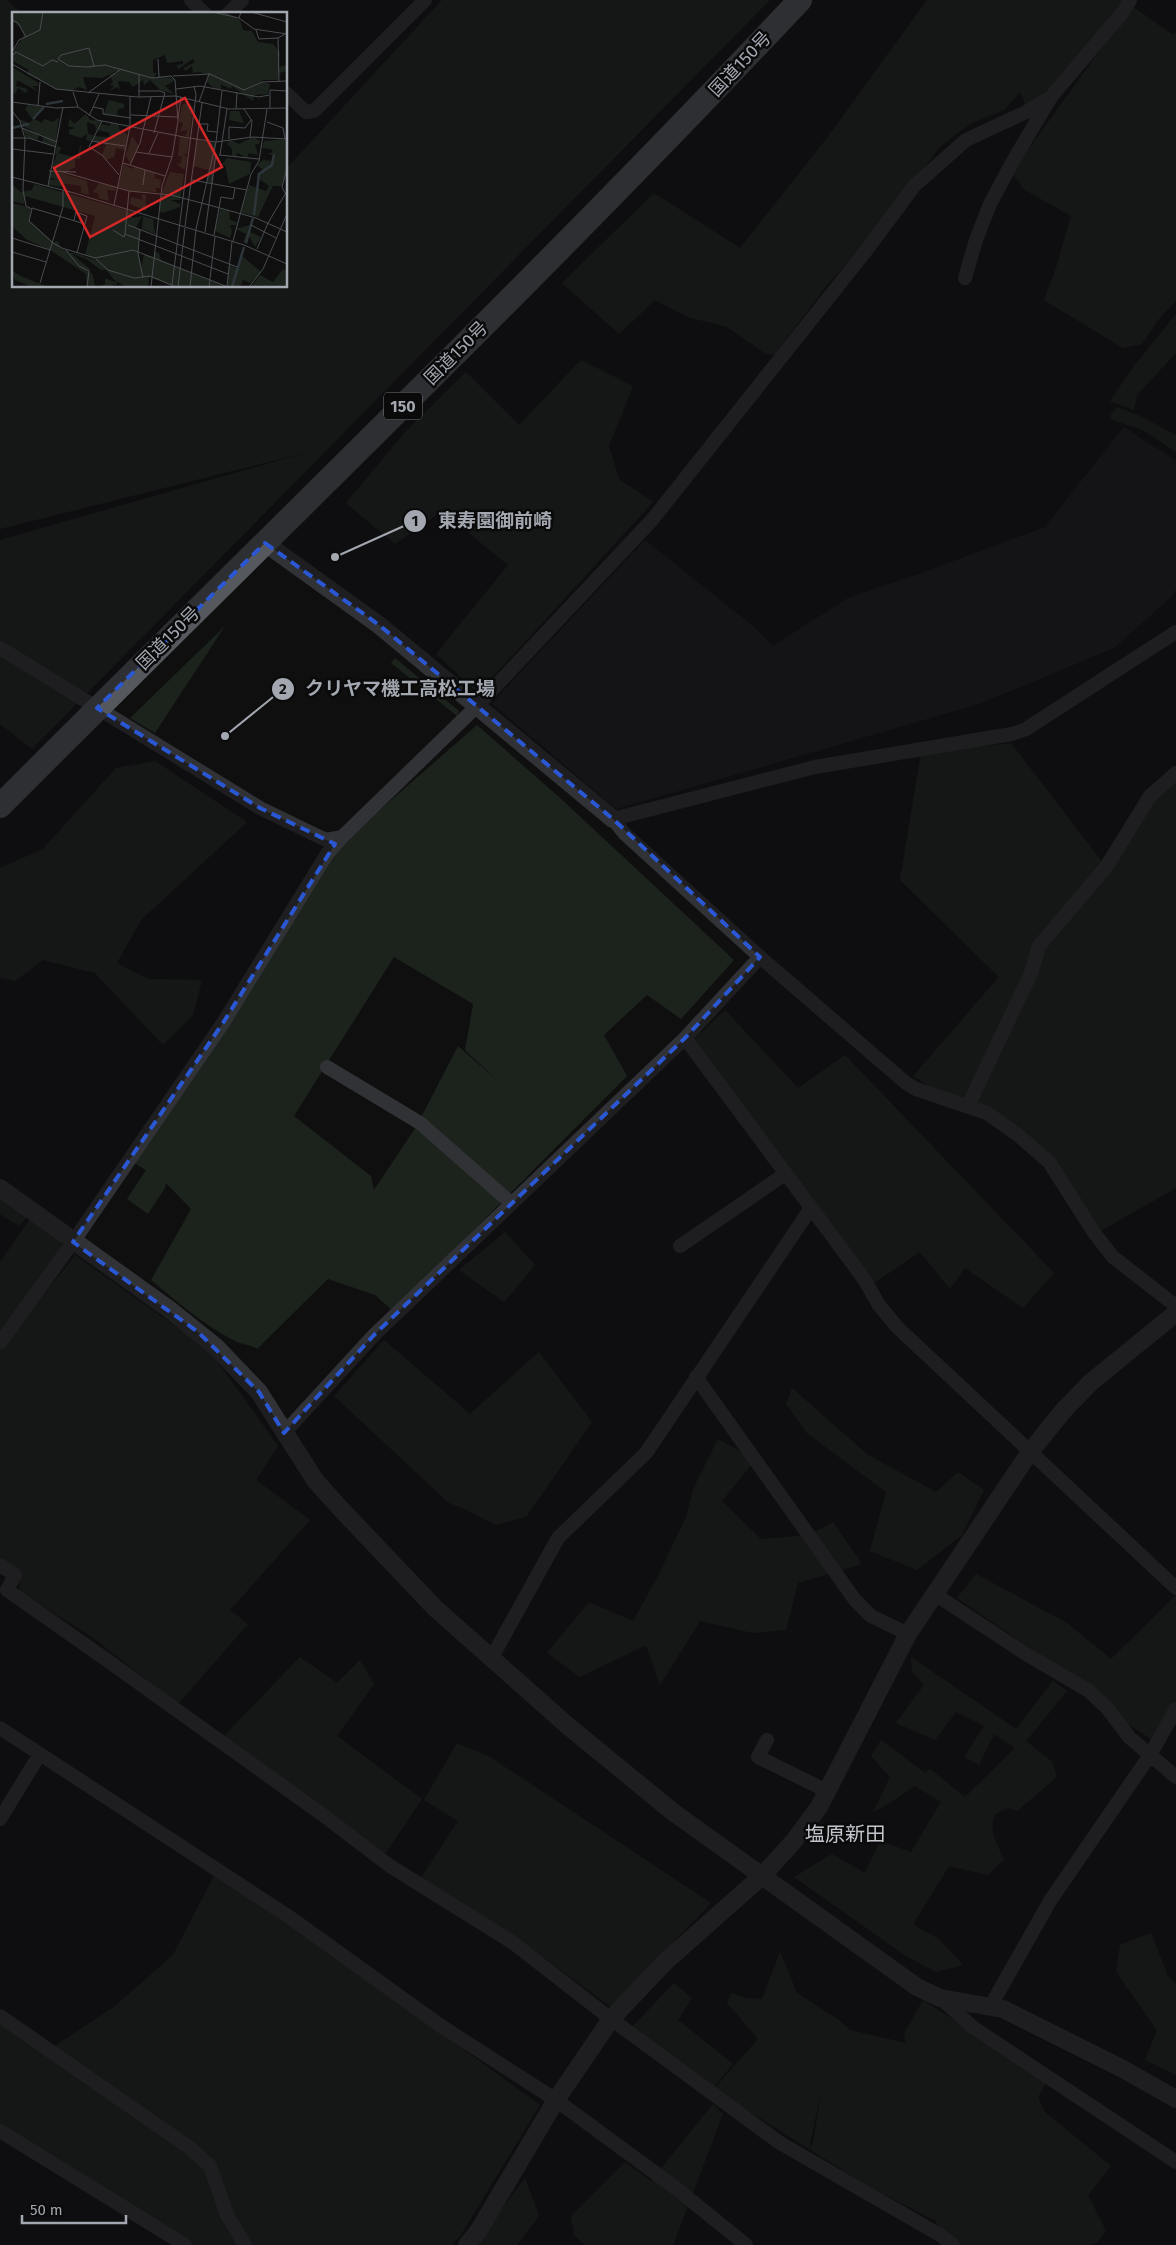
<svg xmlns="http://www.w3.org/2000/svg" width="1176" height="2245" font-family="'Fira Sans','Noto Sans JP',sans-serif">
<rect width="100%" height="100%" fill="#0f0f10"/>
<!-- built -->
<path fill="#1b1c1d" d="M 1124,427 L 1176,461 L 1176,589 L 1171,597 L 1114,648 L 979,704 L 616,809 L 492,703 L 645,540 L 754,627 L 773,646 L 848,598 L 919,574 L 1045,527 Z"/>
<!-- green -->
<path fill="#1c231c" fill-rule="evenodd" d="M 0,0 L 7,0 L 22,14 L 14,14 L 14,286 L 286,286 L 286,169 L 442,0 L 770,0 L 32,749 L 0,724 L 0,540 L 312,451 L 0,529 Z
M 927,0 L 1123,0 L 1115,16 L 1059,85 L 1027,109 L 1020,92 L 1004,110 L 974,122 L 957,133 L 939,148 L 871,237 L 827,285 L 774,355 L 766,354 L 727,327 L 688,317 L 655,300 L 619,334 L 562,283 L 654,193 L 740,248 L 827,138 Z
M 1132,6 L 1173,35 L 1176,32 L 1176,301 L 1158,320 L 1142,344 L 1123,348 L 1044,300 L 1057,265 L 1071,216 L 1025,190 L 1014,176 L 1017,165 Z
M 1176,314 L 1176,353 L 1137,395 L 1134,410 L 1110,401 L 1134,366 Z
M 581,360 L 633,386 L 609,446 L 619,479 L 653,502 L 478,693 L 436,654 L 508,565 L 442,511 L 395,544 L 346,503 L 406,431 L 466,372 L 519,425 Z
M 1117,407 L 1138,415 L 1176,435 L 1176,452 L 1143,430 L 1112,420 L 1110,416 Z
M 225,626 L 155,733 L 130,718 Z
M 395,658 L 459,711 L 457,716 L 391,663 Z
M 477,725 L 559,797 L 734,960 L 681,1019 L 647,995 L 604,1035 L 627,1076 L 393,1311 L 375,1295 L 328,1279 L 257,1349 C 250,1344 242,1345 235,1341 C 204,1325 177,1302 151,1280 L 191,1209 L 166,1183 L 165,1188 L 148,1214 L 127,1199 L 146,1170 L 131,1161 L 341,844 ZM 394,957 L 473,1004 L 465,1050 L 499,1082 L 458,1046 L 416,1127 L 374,1190 L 371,1176 L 294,1116 Z
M 1011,743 L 1106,867 L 1143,809 L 1176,780 L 1176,1188 L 1095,1234 L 1038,1153 L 913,1076 L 999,977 L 900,880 L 921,753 Z
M 155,761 L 247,822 L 141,920 L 117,963 L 148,979 L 202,980 L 193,1015 L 163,1045 L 95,973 L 43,960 L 15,981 L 0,978 L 0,868 L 43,849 L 116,768 Z
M 725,1010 L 798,1088 L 845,1055 L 1054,1273 L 1023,1308 L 965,1268 L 950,1289 L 920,1252 L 868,1287 L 693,1040 Z
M 0,1198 L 27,1217 L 19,1226 L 0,1214 Z
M 31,1218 L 61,1240 L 62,1250 L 0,1335 L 0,1262 Z
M 505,1232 L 535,1265 L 504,1302 L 459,1270 Z
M 75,1255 L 210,1351 L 278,1446 L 256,1480 L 310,1520 L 230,1610 L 248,1624 L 178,1704 L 92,1637 L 19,1591 L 20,1572 L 0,1558 L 0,1351 Z
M 384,1340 L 470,1414 L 539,1352 L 592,1422 L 526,1517 L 496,1525 L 467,1510 L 449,1503 L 334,1396 Z
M 792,1388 L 868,1455 L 936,1492 L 958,1472 L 984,1490 L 962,1535 L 917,1570 L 870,1551 L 886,1492 L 807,1433 L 786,1404 Z
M 718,1439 L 755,1460 L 722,1501 L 761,1539 L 809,1535 L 833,1522 L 862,1564 L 798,1583 L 786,1630 L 753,1633 L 700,1621 L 660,1685 L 646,1645 L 580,1677 L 547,1653 L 589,1602 L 633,1621 L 657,1578 L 686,1517 L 694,1487 Z
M 976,1574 L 1067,1623 L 1111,1659 L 1176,1595 L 1176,1708 L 1157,1743 L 1119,1718 L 1067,1673 L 957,1598 Z
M 300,1657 L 337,1683 L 360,1660 L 374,1684 L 337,1736 L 422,1799 L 383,1857 L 224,1736 Z
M 911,1657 L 1016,1729 L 1053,1681 L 1067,1691 L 1026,1741 L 1052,1762 L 1057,1777 L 1017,1811 L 1008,1808 L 995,1814 C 988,1830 997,1844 1004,1859 L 988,1875 L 949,1866 L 915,1921 L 915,1926 L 939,1939 L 963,1965 L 936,1972 L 906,1956 L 794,1877 L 832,1854 L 865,1873 L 880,1841 L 911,1852 L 941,1802 L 915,1786 L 888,1804 L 873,1812 L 890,1777 L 871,1756 L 881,1740 L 925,1773 L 930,1769 L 965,1797 L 1015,1748 L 994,1734 L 979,1765 L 964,1757 L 984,1726 L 956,1712 L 935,1740 L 896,1723 L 924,1685 L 912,1671 Z
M 457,1743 L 490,1757 L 711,1903 L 611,2007 L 509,1932 L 421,1878 L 458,1821 L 424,1800 Z
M 217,1870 L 540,2105 L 460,2236 L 452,2245 L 185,2245 L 0,2131 L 0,2013 L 49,2050 L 115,2006 L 173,1955 Z
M 1151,1933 L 1168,1976 L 1176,1984 L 1176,2075 L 1145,2060 L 1157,2030 L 1116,1972 L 1120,1945 Z
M 780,1952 L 797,1993 L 839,2020 L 850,2030 L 906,2043 L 904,2034 L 923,2000 L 1047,2081 L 1038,2097 L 1045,2112 L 1111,2166 L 1088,2195 L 1106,2231 L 1097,2243 L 1088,2245 L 960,2245 L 937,2225 L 936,2221 L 868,2186 L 714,2089 L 758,2039 L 727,2003 L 731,1993 L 747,1998 L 762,1999 ZM 822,2087 L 813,2144 L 809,2148 L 822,2088 Z
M 674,1983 L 692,1998 L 678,2020 L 733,2064 L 713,2088 L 631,2028 Z
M 713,2104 L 723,2114 L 673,2245 L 585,2245 L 574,2235 L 571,2216 L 625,2162 L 651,2181 Z
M 525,2178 L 539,2216 L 517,2245 L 479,2245 L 492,2223 Z"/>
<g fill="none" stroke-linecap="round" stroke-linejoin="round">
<!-- minor -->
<path stroke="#313235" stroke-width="14" d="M 191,0 L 205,14
M 228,14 L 242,0
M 286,93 L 306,112 L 314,111 L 425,0
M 965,278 L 976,240 L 990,204 L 1013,161 L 1051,97 L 1123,12 L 1130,0
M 1176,632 L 1026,729 L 1012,734 L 815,767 L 613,819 L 624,833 L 760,957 L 906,1083 L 916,1089 L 987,1113 L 1018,1135 L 1049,1162 L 1095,1234 L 1113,1257 L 1176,1306
M 0,648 L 260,808 L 326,840 L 342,837 L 476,707 L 652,520 L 865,252 L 914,186 L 966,140 L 1026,112 L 1051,97
M 685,1038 L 864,1279 L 879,1305 L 897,1327 L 1176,1588
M 327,1067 L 420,1123 L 511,1203
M 968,1106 L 1031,973 L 1039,946 L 1106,867 L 1150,796 L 1176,773
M 680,1246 L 785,1174
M 0,1343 L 73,1242 L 223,1023 L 327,854 L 342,837
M 696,1377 L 855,1600 L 871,1616 L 908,1634
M 284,1433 L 374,1335 L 685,1038 L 760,957
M 0,1565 L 15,1575 L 7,1590 L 104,1658 L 323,1815 L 390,1866 L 512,1942 L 611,2019 L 780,2143 L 940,2235 L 953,2245
M 933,1593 L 1026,1654 L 1089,1691 L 1108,1709 L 1129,1737 L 1176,1777
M 491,1659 L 558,1538 L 646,1453 L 811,1208
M 0,1728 L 288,1916 L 441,2026 L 556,2100 L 677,2189 L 746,2245
M 767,1740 L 758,1757 L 827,1791
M 0,1819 L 40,1754
M 940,1998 L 974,2028 L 1176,2162
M 990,2007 L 1050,1901 L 1150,1755 L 1176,1709
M 0,2016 L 190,2148 L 210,2166 L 227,2215 L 245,2245
M 0,2131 L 185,2245"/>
<!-- tertiary -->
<path stroke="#313235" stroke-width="18" d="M 265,543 L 379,625 L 613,819
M 0,1188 L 170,1310 L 216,1347 L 259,1392 L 315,1480 L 339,1507 L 435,1608 L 568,1726 L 673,1812 L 917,1987 L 940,1998 L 1003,2009 L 1123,2069 L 1176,2099
M 467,2245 L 479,2230 L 556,2100 L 611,2019 L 665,1962 L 763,1875 L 793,1842 L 819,1807 L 908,1634 L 1030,1452 L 1063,1411 L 1090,1383 L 1176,1313"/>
<!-- trunk -->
<path stroke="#55585c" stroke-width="24" d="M 0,806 C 267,538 541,276 800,0"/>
</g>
<!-- marked area -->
<path d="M0 0H1176V2245H0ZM 265,543 L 379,625 L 613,819 L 760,957 L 685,1038 L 374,1335 L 284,1433 L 259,1392 L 198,1332 L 73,1242 L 223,1023 L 335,844 L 260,808 L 97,708 Z" fill="#0f0f10" fill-opacity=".55" fill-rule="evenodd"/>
<path fill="none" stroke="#2a57d4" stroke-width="4" stroke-dasharray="10 6" stroke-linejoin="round" d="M 265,543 L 379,625 L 613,819 L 760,957 L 685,1038 L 374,1335 L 284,1433 L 259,1392 L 198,1332 L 73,1242 L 223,1023 L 335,844 L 260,808 L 97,708 Z"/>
<g text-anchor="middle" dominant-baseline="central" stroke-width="5" stroke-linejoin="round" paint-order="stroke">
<!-- shield labels -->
<rect fill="#0a0a0b" stroke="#74787e" stroke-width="1" x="384" y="392.5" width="38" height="27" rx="4"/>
<g font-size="16" font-weight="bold" fill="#a2a7b0">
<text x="403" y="406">150</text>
</g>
<!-- street labels -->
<g font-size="18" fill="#a2a7b0" stroke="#0a0a0b">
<text transform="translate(740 64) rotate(-47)">国道150号</text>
<text transform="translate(456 353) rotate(-45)">国道150号</text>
<text transform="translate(168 638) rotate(-45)">国道150号</text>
</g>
<!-- quarter labels -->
<g font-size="20" fill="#c2c6cc" stroke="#0a0a0b">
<text x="845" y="1834">塩原新田</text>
</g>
</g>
<!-- overview -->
<g transform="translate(12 12)">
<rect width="275" height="275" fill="#0f0f10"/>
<path d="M 0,0 L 214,0 L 228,8 L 231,18 L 240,19 L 246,30 L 261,32 L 268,41 L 267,55 L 275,53 L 275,59 L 267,61 L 266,68 L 251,68 L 234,78 L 249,70 L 258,72 L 256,82 L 242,83 L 241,89 L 220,74 L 219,77 L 209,72 L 209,77 L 205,78 L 203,72 L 204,78 L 195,70 L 197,62 L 208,65 L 186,60 L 181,61 L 180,54 L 173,59 L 172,56 L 183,50 L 181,47 L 166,57 L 165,53 L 171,52 L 171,49 L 155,51 L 153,43 L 141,48 L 141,61 L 145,61 L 142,65 L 161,66 L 162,69 L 153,74 L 162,82 L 148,78 L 138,68 L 132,73 L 131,68 L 121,75 L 117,70 L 106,69 L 108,78 L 105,75 L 97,79 L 102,74 L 98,73 L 101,69 L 97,63 L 106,60 L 109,64 L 105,59 L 90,66 L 71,65 L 75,78 L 67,75 L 59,79 L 45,77 L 15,62 L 17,58 L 1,49 L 2,38 L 12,24 L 9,16 L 0,8 ZM 0,55 L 25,70 L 27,74 L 20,74 L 27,80 L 5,68 L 4,74 L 16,77 L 14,81 L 6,76 L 3,82 L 0,79 ZM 97,88 L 112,92 L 112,96 L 106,97 L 105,103 L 92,102 ZM 175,91 L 181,95 L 177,125 L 173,124 L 176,118 L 168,119 L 171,112 L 167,109 L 170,93 ZM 16,93 L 32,95 L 22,107 L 30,111 L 32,107 L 41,110 L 47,105 L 43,134 L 30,130 L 32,124 L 27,122 L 26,128 L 14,125 L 11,117 L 26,122 L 13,115 L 7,107 L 17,111 L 21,108 L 13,97 ZM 60,96 L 58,107 L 62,112 L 74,102 L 78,108 L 89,109 L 84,118 L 83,113 L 75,110 L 76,122 L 81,123 L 79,129 L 74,128 L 75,122 L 69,126 L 57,122 L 57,118 L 63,116 L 56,114 ZM 218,99 L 227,99 L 232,111 L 217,108 ZM 99,111 L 107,113 L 107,117 L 116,123 L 113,138 L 104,136 L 102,145 L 94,148 L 90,143 L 94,133 L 80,129 L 82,124 L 97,125 L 98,121 L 85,118 L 89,112 L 98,114 ZM 120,124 L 127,134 L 118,152 L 114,143 ZM 168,124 L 177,127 L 175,142 L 171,142 L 175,145 L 173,158 L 164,152 L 169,151 L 170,145 L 166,144 ZM 241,125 L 248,129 L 247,132 L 243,132 L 246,143 L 237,141 L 235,146 L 226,141 L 223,145 L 220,143 L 220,137 L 215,132 L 218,128 L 227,132 ZM 275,127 L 275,156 L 270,174 L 261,174 L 246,205 L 229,201 L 237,173 L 254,179 L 257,174 L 247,167 L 250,157 L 245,153 L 251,148 L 260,149 L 261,143 L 256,142 L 261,140 L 259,137 L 250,136 L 252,129 ZM 185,128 L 204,131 L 201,172 L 195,169 L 197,158 L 181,154 ZM 64,132 L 69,134 L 68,147 L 63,147 L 63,155 L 52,162 L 75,169 L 77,183 L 69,181 L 69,174 L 49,171 L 49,175 L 37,173 L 37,168 L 45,167 L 37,166 L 38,159 L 44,159 L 44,155 L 39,155 L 45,143 L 43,142 L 45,134 L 50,136 L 46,141 L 66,146 L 68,134 ZM 215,146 L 239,150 L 238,162 L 217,172 L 213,153 L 210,153 ZM 112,152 L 120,157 L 122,155 L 143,161 L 143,166 L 149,168 L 148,176 L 143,176 L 145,180 L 117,179 L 106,175 ZM 158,160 L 172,162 L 168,188 L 158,188 L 168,192 L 168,195 L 150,201 L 147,198 L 149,182 ZM 87,171 L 104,175 L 103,179 L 95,178 L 97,189 L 86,186 L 87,182 L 81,180 ZM 22,172 L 121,200 L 120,206 L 130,204 L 124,215 L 128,217 L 126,238 L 129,256 L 132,242 L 142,245 L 142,239 L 147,241 L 149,248 L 214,275 L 165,275 L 137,265 L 136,275 L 114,275 L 106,270 L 104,273 L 99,271 L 103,275 L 87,275 L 93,272 L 93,266 L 105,271 L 94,258 L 89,257 L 93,261 L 74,247 L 59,241 L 80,259 L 73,257 L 81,263 L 83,275 L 75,275 L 74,262 L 38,238 L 15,228 L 0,214 L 0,191 L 19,196 L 17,208 L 41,230 L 46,229 L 49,236 L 57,240 L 56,242 L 59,241 L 62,241 L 86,249 L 73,243 L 83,204 L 13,184 L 12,192 L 0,189 L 0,173 L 9,180 L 20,178 ZM 129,183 L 134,183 L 134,199 L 118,192 L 119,185 L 131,188 ZM 208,197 L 217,199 L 218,208 L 225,210 L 224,213 L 218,213 L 220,220 L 218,226 L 203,219 ZM 131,204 L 141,207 L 143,222 L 130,217 ZM 238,213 L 238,220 L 249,225 L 243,235 L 237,224 L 235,232 L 231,230 L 234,222 L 224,217 ZM 230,244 L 249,260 L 238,271 L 231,268 L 228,275 L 217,275 L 215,273 L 217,253 L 226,257 ZM 271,257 L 275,259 L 275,275 L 239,275 L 248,263 L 261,270 ZM 0,259 L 11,265 L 36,275 L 20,275 L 3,268 Z" fill="#1c231c"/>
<path fill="none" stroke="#2c3539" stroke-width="2.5" d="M 34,92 L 51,89M 21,107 L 32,95M 0,116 L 17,112M 242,203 L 247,162 L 260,153 L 262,142M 234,231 L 241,206M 220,275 L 232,235"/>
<path fill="none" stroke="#4a4c50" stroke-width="1" d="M 201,0 L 227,6M 229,0 L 227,6 L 242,17 L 275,22M 239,0 L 275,10M 0,8 L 6,11 L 14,25M 244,18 L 247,27 L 266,26 L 273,22M 266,26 L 267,70M 0,40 L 7,28 L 28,18 L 31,0M 0,44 L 4,40 L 31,54 L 40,48 L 46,50M 146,47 L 147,65M 0,52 L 44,77 L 125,85 L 164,84 L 217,97 L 275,96M 82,54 L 77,36 L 49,43 L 46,47 L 57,54 L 75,55 L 93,53 L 140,66 L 159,64 L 163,68 L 166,109 L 160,145 L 150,174 L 139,275M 127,63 L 127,85M 161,64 L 198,62 L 232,78 L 250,70 L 275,69M 164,77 L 188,74 L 247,85 L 257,83M 127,79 L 148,79 L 153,81 L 152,84M 61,80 L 66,95M 76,81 L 109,57M 0,90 L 44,96 L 66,95 L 85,108 L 177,126 L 204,130 L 240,125 L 275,127M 187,90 L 197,62M 26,93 L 28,70M 81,95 L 91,97 L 91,102 L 119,106M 258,96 L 258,78 L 275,79M 224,97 L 225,80M 232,97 L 240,109 L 238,125M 0,99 L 8,109 L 13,127 L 11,178 L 14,194 L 20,197 L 17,209 L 41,231 L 50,236 L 83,246 L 121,238 L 216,275M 119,103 L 165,105M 77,104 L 87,82M 166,107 L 169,85M 90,109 L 77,135 L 90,143 L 107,163M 255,110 L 271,116 L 273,127M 186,112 L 196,112 L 195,119 L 205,120M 10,116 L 45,130M 142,121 L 152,84M 0,126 L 17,126 L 44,135M 217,127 L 217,115 L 233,116 L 239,108M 79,129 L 113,134M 0,137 L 41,142M 124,140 L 160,145M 137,141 L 146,121M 207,143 L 247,147M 208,143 L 215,97M 111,151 L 153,164M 118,153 L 128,131 L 139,85M 37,159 L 64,160M 51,160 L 117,179 L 113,222 L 112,225 L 101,218M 0,165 L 62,181 L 232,233 L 275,252M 180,168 L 235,178M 131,173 L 133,158M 36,174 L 51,95M 117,179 L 159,183 L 197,193 L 244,206 L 275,220M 273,181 L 270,175 L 275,156M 102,193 L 118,115 L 118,85M 20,196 L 73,212M 62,208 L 64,200 L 75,204 L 65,241M 116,213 L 225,255M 239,213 L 264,226M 173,214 L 190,91M 128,217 L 126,241 L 131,266M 193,220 L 204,142M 113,222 L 216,262M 202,223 L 209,185 L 221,187 L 223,176M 0,226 L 38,238M 221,229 L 239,162 L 247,149 L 255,97M 245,237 L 256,211 L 275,179M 54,238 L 67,254 L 77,259 L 75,275M 0,240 L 34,250M 84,247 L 96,258 L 122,266 L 138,264 L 164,275M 28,271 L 51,195 L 51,178M 160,273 L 184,83 L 182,74M 215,274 L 220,230M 166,275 L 173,216M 178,275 L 184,217 L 204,130 L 210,79M 197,275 L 203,225M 237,275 L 251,257 L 275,202"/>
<path fill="#d62828" fill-opacity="0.15" stroke="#d62828" stroke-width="2.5" d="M 173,86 L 210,155 L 78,225 L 42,156 Z"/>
<rect width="275" height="275" fill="none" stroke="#a2a7b0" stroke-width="2.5"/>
</g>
<!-- callouts -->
<path fill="none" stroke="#a2a7b0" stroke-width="2" d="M335 557L415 521M225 736L283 689"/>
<g fill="#a2a7b0" stroke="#0a0a0b" stroke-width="2">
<circle cx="335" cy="557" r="5"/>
<circle cx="225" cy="736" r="5"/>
<circle cx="415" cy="521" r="12"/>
<circle cx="283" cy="689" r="12"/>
</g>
<g font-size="15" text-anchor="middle" font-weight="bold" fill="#111">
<text x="415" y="526">1</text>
<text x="283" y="694">2</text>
</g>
<g font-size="19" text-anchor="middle" font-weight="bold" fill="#a2a7b0" stroke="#0a0a0b" stroke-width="5" stroke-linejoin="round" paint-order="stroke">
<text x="495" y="527">東寿園御前崎</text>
<text x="400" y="695">クリヤマ機工高松工場</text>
</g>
<!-- scale -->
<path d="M22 2215v8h104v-8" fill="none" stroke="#a2a7b0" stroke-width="2.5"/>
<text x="30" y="2215" font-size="15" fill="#a2a7b0" stroke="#0a0a0b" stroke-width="4" paint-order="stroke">50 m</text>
</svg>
